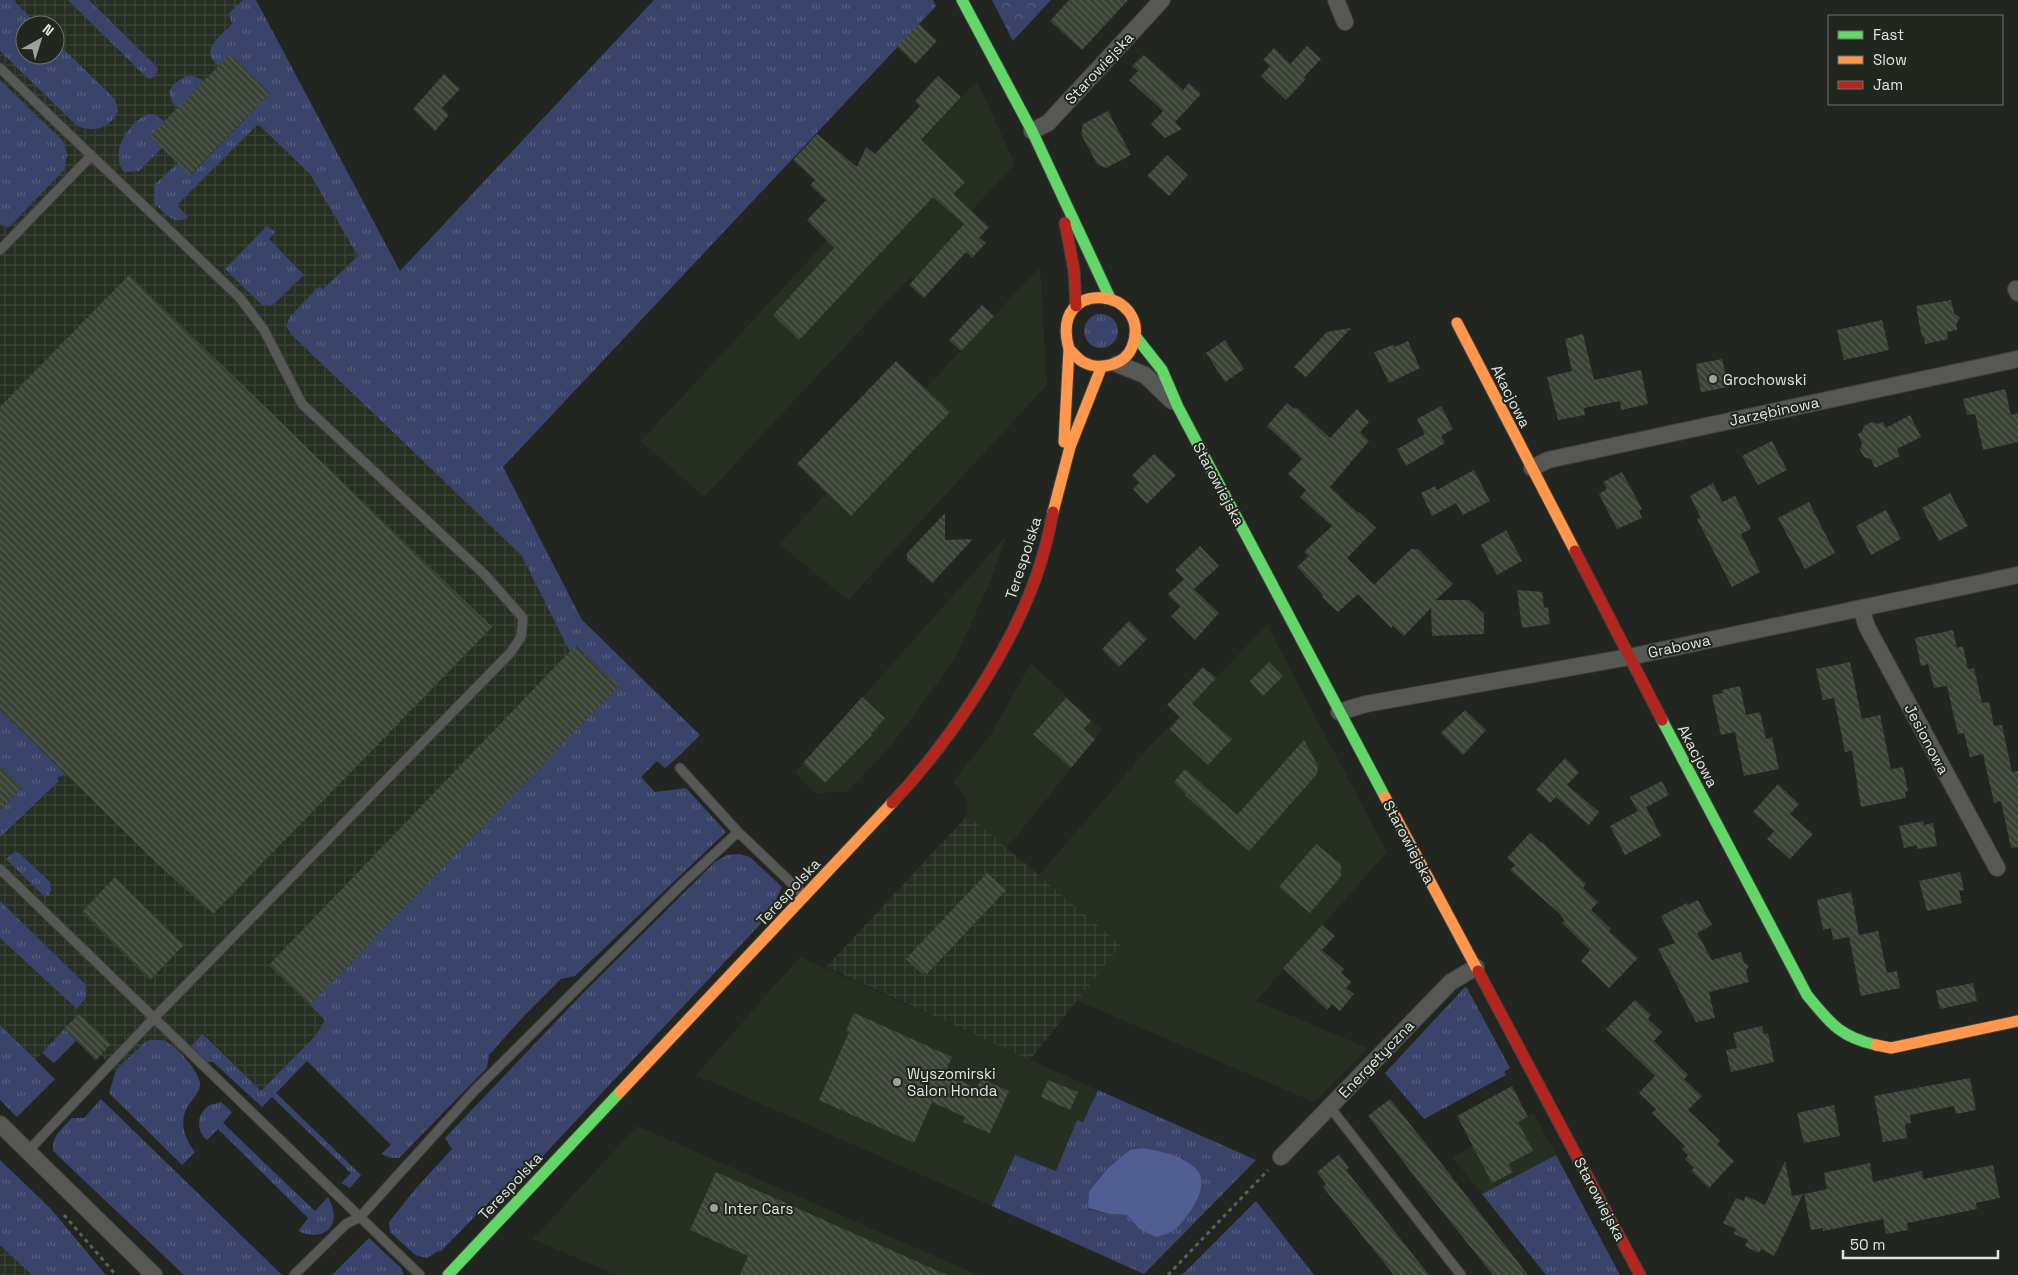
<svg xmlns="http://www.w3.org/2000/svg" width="2018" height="1275" font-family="'Space Grotesk',sans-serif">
<defs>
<pattern id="industrial-grid" width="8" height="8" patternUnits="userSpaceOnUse" patternTransform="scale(1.25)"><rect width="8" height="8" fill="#272f23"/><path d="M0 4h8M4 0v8" fill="none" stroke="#3c4338"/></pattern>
<pattern id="grass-tufts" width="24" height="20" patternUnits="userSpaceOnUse" patternTransform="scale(1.25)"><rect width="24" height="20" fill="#3a446b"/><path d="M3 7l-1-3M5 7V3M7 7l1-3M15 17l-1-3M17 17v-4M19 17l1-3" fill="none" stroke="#565f80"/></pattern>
<pattern id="park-crowns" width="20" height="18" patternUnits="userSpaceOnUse" patternTransform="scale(1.25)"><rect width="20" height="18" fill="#3a446b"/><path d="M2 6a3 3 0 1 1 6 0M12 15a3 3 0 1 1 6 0" fill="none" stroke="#565f80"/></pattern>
<pattern id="building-back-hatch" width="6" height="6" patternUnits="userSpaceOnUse" patternTransform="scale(1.25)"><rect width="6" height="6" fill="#3a4235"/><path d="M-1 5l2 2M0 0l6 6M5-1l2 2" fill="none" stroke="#565d52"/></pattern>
</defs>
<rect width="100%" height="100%" fill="#222520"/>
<!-- built -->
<path fill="#272f23" d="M 977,81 L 1015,164 L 972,210 L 974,213 L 915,278 L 910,277 L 704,497 L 641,441 L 847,219 Z
M 1040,267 L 1047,385 L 848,600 L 779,544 Z
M 1007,535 L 990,582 L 954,660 L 891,746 L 847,792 L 814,793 L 795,773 Z
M 1267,625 L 1387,852 L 1256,1001 L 1368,1048 L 1314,1102 L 1076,1000 L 1121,945 L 1039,875 L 1151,745 Z
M 1031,663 L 1102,730 L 1007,848 L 968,815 L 965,796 L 953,782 L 991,734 Z
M 800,957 L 1098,1090 L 1083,1123 L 1077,1121 L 1056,1172 L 1015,1155 L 992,1206 L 696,1075 Z
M 1534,1113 L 1556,1155 L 1482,1194 L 1452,1157 Z
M 637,1126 L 978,1275 L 616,1275 L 533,1239 Z"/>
<!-- industrial -->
<path fill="url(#industrial-grid)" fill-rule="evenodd" d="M 0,0 L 256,0 L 582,620 L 656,694 L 261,1091 L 204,1034 L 142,1096 L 101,1056 L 96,1060 L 64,1029 L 32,1064 L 0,1034 ZM 25,25 L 55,25 L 55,55 L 25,55 Z
M 968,815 L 1121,945 L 1030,1060 L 826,967 Z
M 0,1225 L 52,1275 L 0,1275 Z"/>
<!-- grass -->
<path fill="url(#grass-tufts)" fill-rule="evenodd" d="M 0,0 L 13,0 L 38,25 L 25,25 L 25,55 L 55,55 L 55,41 L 115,99 L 118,111 C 111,128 94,133 77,126 L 0,51 Z
M 68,0 L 89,0 L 156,66 L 158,69 L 155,76 L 150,79 L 147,78 Z
M 243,0 L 256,0 L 400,271 L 654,0 L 933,0 L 936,6 L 503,467 L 582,620 L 700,735 L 680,755 L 665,768 L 657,761 L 641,777 L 655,792 L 686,788 L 726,832 L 575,976 L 561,979 L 524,1016 L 489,1055 L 487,1068 L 399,1158 L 391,1158 L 381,1154 L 391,1145 L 307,1061 L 276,1093 L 361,1175 L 350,1188 L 341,1183 L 351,1173 L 272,1097 L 262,1107 L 213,1062 L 205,1062 L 191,1046 L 203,1034 L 261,1091 L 316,1035 L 325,1020 L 310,1005 L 618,686 L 576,646 L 570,652 L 522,556 L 291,334 L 286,326 L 290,317 L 317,288 L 320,287 L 323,289 L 358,256 L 310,174 L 258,124 L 177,205 L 188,217 C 174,227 164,212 154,203 L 154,185 L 178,163 L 191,175 L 270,93 C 255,86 203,68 211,48 C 214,39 226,31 232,24 L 229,13 Z
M 186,76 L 194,76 L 204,81 L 178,108 L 172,102 L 169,91 L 175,83 Z
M 0,80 L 63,141 L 67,154 L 64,170 L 9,227 L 6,227 L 0,223 Z
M 149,114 L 155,114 L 165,122 L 150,136 L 162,148 L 139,171 L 124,172 C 108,153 130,120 149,114 Z
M 267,226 L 275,232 L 269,239 L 304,275 L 276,302 L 272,305 L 263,306 L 225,269 Z
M1084 331a17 17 0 1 1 34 0a17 17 0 1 1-34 0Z
M 0,710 L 65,774 L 57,778 L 59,781 L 0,837 L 0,811 L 22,788 L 0,766 Z
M 15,852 L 19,853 L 50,882 L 51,889 L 49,895 L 45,897 L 6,859 Z
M 739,854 L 750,857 L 782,887 L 768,916 L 509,1192 L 501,1190 L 440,1252 L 438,1251 L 427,1258 L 415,1255 L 390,1232 L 389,1222 L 417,1187 L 452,1149 L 445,1138 L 585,991 L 716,861 L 727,855 Z
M 0,901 L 86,985 L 86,997 L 77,1009 L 0,938 Z
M 1465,987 L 1467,988 L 1510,1068 L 1504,1072 L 1506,1075 L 1424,1119 L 1385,1073 Z
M 0,1025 L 55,1079 L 17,1117 L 0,1100 Z
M 64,1029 L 76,1041 L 54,1063 L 42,1053 Z
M 150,1040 C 155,1040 160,1039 165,1041 C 176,1046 202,1073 200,1086 C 199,1093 192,1099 188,1106 C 178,1121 185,1139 195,1152 L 182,1165 L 109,1093 L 116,1070 L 145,1042 Z
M 1098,1090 L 1256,1160 L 1144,1274 L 992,1206 L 1015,1155 L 1056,1171 L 1077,1120 L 1083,1122 ZM 1144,1148 L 1185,1160 L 1138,1228 L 1127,1215 L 1109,1214 L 1088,1209 Z
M 101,1099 L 282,1275 L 184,1275 L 53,1151 C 51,1136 63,1128 72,1118 L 84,1118 Z
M 221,1102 L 232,1112 L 223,1123 L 315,1211 L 328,1197 C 343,1223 327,1244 298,1231 L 308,1218 L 218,1129 L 207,1140 C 197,1132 196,1117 206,1108 C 209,1104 216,1104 221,1102 Z
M 1556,1155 L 1620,1275 L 1546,1275 L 1482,1194 Z
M 0,1160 L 51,1209 L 106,1275 L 32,1275 L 0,1245 Z
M 1256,1201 L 1314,1275 L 1181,1275 L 1184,1273 Z
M 369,1238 L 401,1268 L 404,1275 L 332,1275 Z"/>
<!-- park -->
<path fill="url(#park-crowns)" d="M 992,0 L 1051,0 L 1013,41 Z"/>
<!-- water -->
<path fill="#505e94" d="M 1144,1148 C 1162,1152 1188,1156 1199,1173 C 1209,1190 1186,1220 1174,1230 C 1169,1234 1162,1235 1156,1237 L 1138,1228 L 1127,1215 L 1109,1214 L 1088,1208 L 1089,1192 L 1108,1168 L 1130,1150 Z"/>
<!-- building -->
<path fill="url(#building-back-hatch)" d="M 1069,0 L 1128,0 L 1082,50 L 1050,21 Z
M 919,24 L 937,41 L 915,64 L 897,46 Z
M 1307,46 L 1321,59 L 1304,77 L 1306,79 L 1286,100 L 1261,76 L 1270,66 L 1263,60 L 1274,48 L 1290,64 Z
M 230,54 L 270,93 L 190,175 L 150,136 Z
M 1144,55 L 1183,90 L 1189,83 L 1201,94 L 1175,122 L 1182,129 L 1165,138 L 1151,124 L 1163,111 L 1129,80 L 1138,71 L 1132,66 Z
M 444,74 L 460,89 L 442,108 L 449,115 L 435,131 L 413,109 Z
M 938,76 L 961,97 L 921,140 L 965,182 L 953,194 L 989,227 L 979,238 L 986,243 L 972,258 L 966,252 L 924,298 L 909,285 L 964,224 L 933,197 L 799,340 L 773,315 L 834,248 L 807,220 L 826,200 L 810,185 L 815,180 L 793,160 L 817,134 L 857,167 L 866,147 L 875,154 L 920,106 L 915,101 Z
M 1108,111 L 1131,155 L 1106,168 L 1097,164 L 1081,134 L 1083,124 Z
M 1167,155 L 1188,175 L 1169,196 L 1147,176 Z
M 129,275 L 492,627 L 213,914 L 158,864 L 0,710 L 0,407 Z
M 1951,300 L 1954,313 L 1960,318 L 1956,324 L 1957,330 L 1947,332 L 1948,339 L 1925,344 L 1924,336 L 1922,337 L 1916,306 Z
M 982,305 L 994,316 L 961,351 L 949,340 Z
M 1882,320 L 1889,350 L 1844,360 L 1837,330 Z
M 1351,328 L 1306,377 L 1294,367 L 1327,332 Z
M 1583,334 L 1594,380 L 1641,370 L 1648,404 L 1621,410 L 1620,401 L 1584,408 L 1585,415 L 1558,420 L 1547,377 L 1572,371 L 1565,339 Z
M 1225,340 L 1244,369 L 1225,382 L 1206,353 Z
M 1408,341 L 1420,368 L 1389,383 L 1374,352 L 1393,345 L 1395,347 Z
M 1722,359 L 1729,387 L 1701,392 L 1696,364 Z
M 896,361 L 950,412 L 851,516 L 797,464 Z
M 2005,389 L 2011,415 L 2018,413 L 2018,442 L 1983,450 L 1975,414 L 1967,415 L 1963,399 Z
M 1287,403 L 1294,409 L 1296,407 L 1330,438 L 1357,409 L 1369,422 L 1360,432 L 1369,441 L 1330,487 L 1358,513 L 1359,512 L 1376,528 L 1347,558 L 1374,585 L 1411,549 L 1418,549 L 1453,584 L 1436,600 L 1469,600 L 1484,614 L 1484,634 L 1432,636 L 1431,608 L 1404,636 L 1393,626 L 1391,628 L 1358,594 L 1338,612 L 1322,597 L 1323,595 L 1297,567 L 1309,556 L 1304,552 L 1332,526 L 1300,497 L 1306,490 L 1288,474 L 1302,459 L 1267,426 Z
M 1441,406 L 1453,429 L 1441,436 L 1445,443 L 1406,466 L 1397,449 L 1425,434 L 1417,419 Z
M 1910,415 L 1921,437 L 1897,449 L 1900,456 L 1875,468 L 1871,459 L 1864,457 L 1860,450 L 1862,444 L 1858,434 L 1862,432 L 1864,426 L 1872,422 L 1878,424 L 1883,422 L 1886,428 Z
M 1772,441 L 1787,470 L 1758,485 L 1742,456 Z
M 1154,454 L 1176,475 L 1147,504 L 1133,489 L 1139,483 L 1132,475 Z
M 1474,470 L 1490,501 L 1463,515 L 1456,503 L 1432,516 L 1421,493 L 1435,486 L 1437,490 Z
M 1622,472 L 1642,509 L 1639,511 L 1642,518 L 1617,529 L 1599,494 L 1607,489 L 1603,482 Z
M 1713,483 L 1722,502 L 1735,496 L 1751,529 L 1741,534 L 1760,572 L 1732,587 L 1697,519 L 1701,518 L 1690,496 Z
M 1950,493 L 1968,526 L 1939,541 L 1922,508 Z
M 1809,502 L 1835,553 L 1805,569 L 1778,518 Z
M 1886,510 L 1901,539 L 1871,555 L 1856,526 Z
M 945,513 L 945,540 L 973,539 L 932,583 L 907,560 L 907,553 Z
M 1506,530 L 1522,561 L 1497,575 L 1481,545 Z
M 1200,546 L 1219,566 L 1194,589 L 1219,613 L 1195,640 L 1171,616 L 1180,607 L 1168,594 L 1184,579 L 1175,570 Z
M 1517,590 L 1542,592 L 1544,608 L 1548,607 L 1550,624 L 1522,628 Z
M 1129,621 L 1147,639 L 1119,667 L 1102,649 Z
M 1953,630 L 1957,648 L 1963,646 L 1968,669 L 1974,668 L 1982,703 L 1989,702 L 1994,726 L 2002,725 L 2012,772 L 2018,771 L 2018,847 L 2011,848 L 2001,801 L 1994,803 L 1983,754 L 1970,757 L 1964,733 L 1958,734 L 1947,686 L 1934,688 L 1928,664 L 1921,666 L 1915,638 Z
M 575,646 L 619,686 L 310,1005 L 269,965 Z
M 1269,662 L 1283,676 L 1263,696 L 1250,681 Z
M 1850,662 L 1862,719 L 1880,715 L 1891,769 L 1903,767 L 1908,791 L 1905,792 L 1906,798 L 1861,807 L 1852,751 L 1845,752 L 1834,698 L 1823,700 L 1816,669 Z
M 1203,667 L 1216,678 L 1192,704 L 1232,739 L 1208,765 L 1170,729 L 1180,717 L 1167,705 Z
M 1740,686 L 1746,715 L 1760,712 L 1766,739 L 1772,737 L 1779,769 L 1744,776 L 1735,732 L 1721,735 L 1712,695 L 1723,693 L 1722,690 Z
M 862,697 L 885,718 L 871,734 L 872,735 L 825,783 L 803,763 Z
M 1066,698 L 1091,721 L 1084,729 L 1095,739 L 1071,768 L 1033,734 Z
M 1465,710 L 1486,730 L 1463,755 L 1441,733 Z
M 1304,740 L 1318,766 L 1317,774 L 1249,851 L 1185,795 L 1186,794 L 1174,782 L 1185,769 L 1237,815 Z
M 1565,758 L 1579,772 L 1567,785 L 1599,812 L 1589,825 L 1556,797 L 1550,803 L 1536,790 Z
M 0,766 L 22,788 L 0,811 Z
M 1662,781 L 1669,795 L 1643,809 L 1646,807 L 1661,836 L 1625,855 L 1610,826 L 1638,811 L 1630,797 Z
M 1778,784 L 1799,804 L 1790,814 L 1813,834 L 1790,859 L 1767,839 L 1774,831 L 1753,812 Z
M 1923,821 L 1924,825 L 1933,823 L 1937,846 L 1917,849 L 1917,845 L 1904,848 L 1899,826 Z
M 1530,833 L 1541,843 L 1542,842 L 1586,884 L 1583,888 L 1598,902 L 1591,910 L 1611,929 L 1609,931 L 1638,958 L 1609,988 L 1581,961 L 1590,950 L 1562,923 L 1565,921 L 1559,913 L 1510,870 L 1515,865 L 1507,858 Z
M 1316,844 L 1341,864 L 1341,876 L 1310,913 L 1279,887 Z
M 1960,872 L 1964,890 L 1959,891 L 1962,903 L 1927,911 L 1919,881 Z
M 987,873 L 1006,890 L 925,976 L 906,959 Z
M 115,877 L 184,945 L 150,980 L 82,912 Z
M 1851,892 L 1859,935 L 1878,931 L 1887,973 L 1897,971 L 1900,988 L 1861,996 L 1849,937 L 1833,940 L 1831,928 L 1823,930 L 1817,900 Z
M 1698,900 L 1712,925 L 1697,933 L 1712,960 L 1741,952 L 1744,963 L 1749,966 L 1746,971 L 1749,982 L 1709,992 L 1715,1018 L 1696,1022 L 1658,949 L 1675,943 L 1661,916 L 1687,903 L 1688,905 Z
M 1322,925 L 1335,936 L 1322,950 L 1344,969 L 1341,973 L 1351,982 L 1346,988 L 1354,994 L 1340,1011 L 1332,1004 L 1327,1010 L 1283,968 Z
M 1973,983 L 1977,1001 L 1940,1009 L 1936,990 Z
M 1635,1000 L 1651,1015 L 1648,1019 L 1662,1032 L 1654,1041 L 1688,1075 L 1684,1079 L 1702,1096 L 1688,1110 L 1720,1141 L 1717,1144 L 1734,1161 L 1709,1188 L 1691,1171 L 1694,1168 L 1685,1159 L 1688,1155 L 1682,1149 L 1685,1146 L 1652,1113 L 1656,1109 L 1639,1093 L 1655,1076 L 1606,1029 Z
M 854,1013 L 952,1057 L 945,1073 L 977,1089 L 981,1079 L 1009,1091 L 990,1133 L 963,1122 L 965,1117 L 932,1102 L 914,1143 L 819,1100 L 849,1032 L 846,1031 Z
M 79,1014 L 111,1044 L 96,1060 L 64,1029 Z
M 1762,1026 L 1764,1034 L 1768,1033 L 1774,1062 L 1731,1072 L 1726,1050 L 1737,1048 L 1733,1033 Z
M 1970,1078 L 1976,1110 L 1956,1114 L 1954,1106 L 1910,1115 L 1911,1123 L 1905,1124 L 1907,1138 L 1883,1142 L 1874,1096 Z
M 1048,1080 L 1078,1092 L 1070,1110 L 1041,1097 Z
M 1512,1086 L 1528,1117 L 1518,1122 L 1533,1151 L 1508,1164 L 1513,1172 L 1492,1183 L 1457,1116 Z
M 1390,1099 L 1441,1163 L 1528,1275 L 1493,1275 L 1429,1195 L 1368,1116 Z
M 1834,1105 L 1840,1136 L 1804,1143 L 1797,1113 Z
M 1339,1154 L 1349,1168 L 1346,1170 L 1429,1275 L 1394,1275 L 1323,1187 L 1326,1184 L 1317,1172 Z
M 1785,1161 L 1792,1196 L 1803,1194 L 1774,1256 L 1761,1249 L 1759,1253 L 1745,1246 L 1748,1240 L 1734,1234 L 1736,1229 L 1723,1223 L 1736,1198 L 1743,1201 L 1746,1196 L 1765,1205 Z
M 1870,1163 L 1873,1182 L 1922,1171 L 1923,1179 L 1993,1165 L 2000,1198 L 1976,1203 L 1977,1209 L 1907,1223 L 1908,1230 L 1886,1234 L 1883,1219 L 1823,1231 L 1823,1228 L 1811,1230 L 1804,1194 L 1827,1189 L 1824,1173 Z
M 716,1172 L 947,1275 L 740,1275 L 748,1256 L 690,1230 Z"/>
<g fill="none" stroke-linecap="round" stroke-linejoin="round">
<defs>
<path id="lane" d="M 0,68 L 240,298 L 264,330 L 302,404 L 485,575 L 523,618 L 521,637 L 511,652 L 154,1018 L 28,1151
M 0,250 L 91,156
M 680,768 L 738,832 L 804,895
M 0,869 L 420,1275
M 1329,1106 L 1461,1275
M 294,1275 L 346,1224 L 360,1217 L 475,1090 L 682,884 L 738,832"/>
<path id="street" d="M 1336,0 L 1345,22
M 1032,131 L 1048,123 L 1162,0
M 2016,289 L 2018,293
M 1117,364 L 1145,375 L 1172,401
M 1532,468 L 1548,460 L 2018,359
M 1861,608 L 1867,627 L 1997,868
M 1339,712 L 1366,704 L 1629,657 L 2018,575
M 0,1124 L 154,1275
M 1281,1157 L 1451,982 L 1476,967"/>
<path id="fast" d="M 962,0 L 1032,131 L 1110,298
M 1136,337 L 1162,370 L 1178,407 L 1385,797
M 1662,720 L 1807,995 C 1830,1023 1840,1037 1876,1045
M 448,1275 L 620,1092"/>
<path id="slow" d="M 1457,323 L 1575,551
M 1064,442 L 1069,349 C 1048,274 1155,288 1132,347 C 1125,365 1100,371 1083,362 C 1078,359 1073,353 1069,349
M 1053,512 L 1070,447 L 1101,368
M 1385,797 L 1478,971
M 1876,1045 L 1891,1048 L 2018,1021
M 620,1092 L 892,803"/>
<path id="jam" d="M 1065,223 L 1074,270 L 1076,306
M 1575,551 L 1662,720
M 892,803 C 948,744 1010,652 1037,574 C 1044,554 1049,533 1053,512
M 1478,971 L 1640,1275"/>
</defs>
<!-- lane casing -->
<use href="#lane" stroke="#3e413d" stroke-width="11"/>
<!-- street casing -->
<use href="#street" stroke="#3e413d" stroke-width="18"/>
<!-- fast casing -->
<use href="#fast" stroke="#3e413d" stroke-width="13"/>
<!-- slow casing -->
<use href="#slow" stroke="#3e413d" stroke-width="13"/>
<!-- jam casing -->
<use href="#jam" stroke="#3e413d" stroke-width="13"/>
<!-- path -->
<path stroke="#5d5f5c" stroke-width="3" stroke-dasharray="4 4" stroke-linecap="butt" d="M 64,1215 L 116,1275
M 1168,1275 L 1268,1170"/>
<!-- lane -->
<use href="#lane" stroke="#575856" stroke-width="9"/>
<!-- street -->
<use href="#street" stroke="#575856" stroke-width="16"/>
<!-- fast -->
<use href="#fast" stroke="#63d668" stroke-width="11"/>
<!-- slow -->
<use href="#slow" stroke="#ff974d" stroke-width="11"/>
<!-- jam -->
<use href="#jam" stroke="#b3261e" stroke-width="11"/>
</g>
<!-- markers -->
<g fill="#9ea19c" stroke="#21261f" stroke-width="2">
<circle cx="1713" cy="379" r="5"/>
<circle cx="897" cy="1082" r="5"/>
<circle cx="714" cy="1208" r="5"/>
</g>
<g text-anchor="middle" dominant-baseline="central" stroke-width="4" stroke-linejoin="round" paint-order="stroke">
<!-- street labels -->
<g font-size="15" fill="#e1e4df" stroke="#21261f">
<text transform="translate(1099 68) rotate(-47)">Starowiejska</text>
<text transform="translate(1511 396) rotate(63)">Akacjowa</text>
<text transform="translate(1774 411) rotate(-12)">Jarzębinowa</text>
<text transform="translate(1219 484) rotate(62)">Starowiejska</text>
<text transform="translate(1023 558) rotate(-72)">Terespolska</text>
<text transform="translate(1679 646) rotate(-12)">Grabowa</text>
<text transform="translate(1927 739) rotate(62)">Jesionowa</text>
<text transform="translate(1698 756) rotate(62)">Akacjowa</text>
<text transform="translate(1409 842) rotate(62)">Starowiejska</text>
<text transform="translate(788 892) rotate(-47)">Terespolska</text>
<text transform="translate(1376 1059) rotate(-46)">Energetyczna</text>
<text transform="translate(510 1186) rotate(-47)">Terespolska</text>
<text transform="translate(1600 1199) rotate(62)">Starowiejska</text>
</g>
<!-- poi labels -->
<g font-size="15" fill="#e1e4df" stroke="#21261f" text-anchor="start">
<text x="1723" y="379">Grochowski</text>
<text x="907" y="1073">Wyszomirski<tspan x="907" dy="17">Salon Honda</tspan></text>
<text x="724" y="1208">Inter Cars</text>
</g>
</g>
<!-- legend -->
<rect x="1828" y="15" width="175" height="90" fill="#21261f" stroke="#6e726c"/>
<rect x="1838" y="31" width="25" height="8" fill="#63d668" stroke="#6e726c"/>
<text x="1873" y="40" font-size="15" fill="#e1e4df">Fast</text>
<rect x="1838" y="56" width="25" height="8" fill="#ff974d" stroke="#6e726c"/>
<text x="1873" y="65" font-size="15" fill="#e1e4df">Slow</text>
<rect x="1838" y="81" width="25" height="8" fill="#b3261e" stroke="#6e726c"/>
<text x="1873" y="90" font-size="15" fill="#e1e4df">Jam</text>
<!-- north arrow -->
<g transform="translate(40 40) rotate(39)"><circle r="24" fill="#21261f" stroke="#6e726c"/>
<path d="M0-4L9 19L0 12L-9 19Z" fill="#9ea19c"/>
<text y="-8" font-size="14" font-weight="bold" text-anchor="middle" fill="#e1e4df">N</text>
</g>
<!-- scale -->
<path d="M1843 1250v8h155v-8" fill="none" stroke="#e1e4df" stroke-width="2.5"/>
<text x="1850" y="1250" font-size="15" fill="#e1e4df" stroke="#21261f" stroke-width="4" paint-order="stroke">50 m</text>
</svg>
